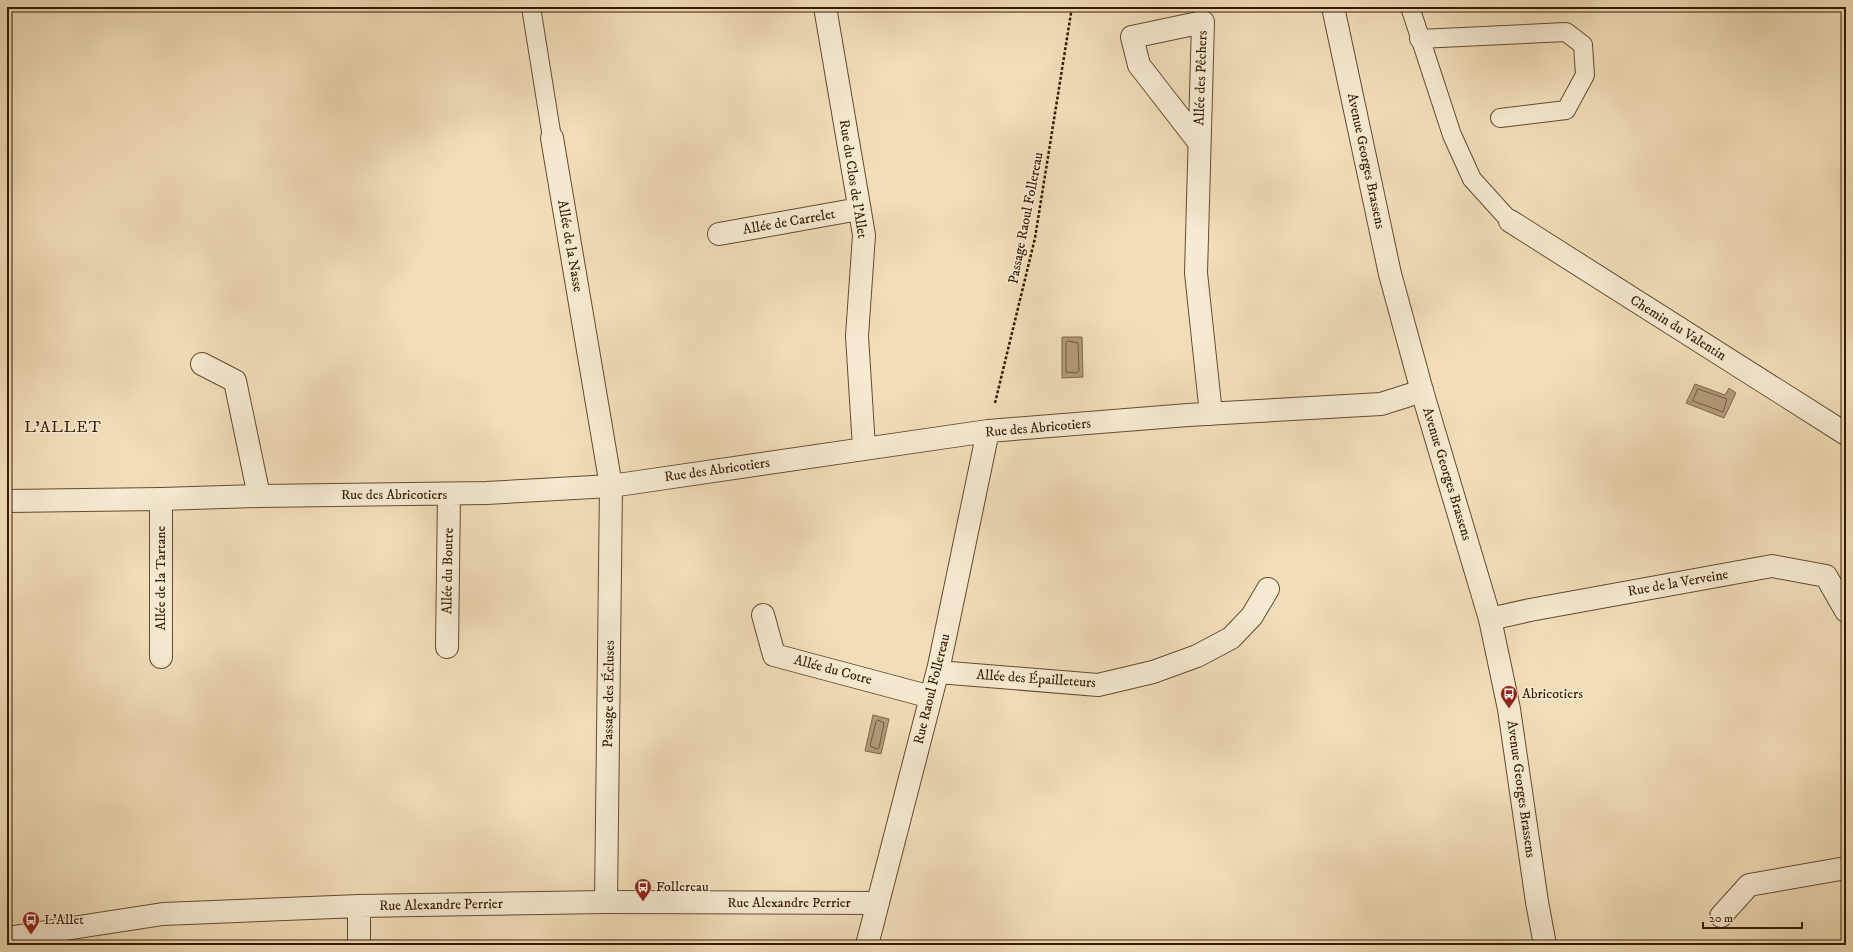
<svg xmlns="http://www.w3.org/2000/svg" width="1853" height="952" font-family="'IM FELL DW Pica',serif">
<rect width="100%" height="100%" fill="#f1deb9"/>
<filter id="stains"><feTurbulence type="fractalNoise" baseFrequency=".005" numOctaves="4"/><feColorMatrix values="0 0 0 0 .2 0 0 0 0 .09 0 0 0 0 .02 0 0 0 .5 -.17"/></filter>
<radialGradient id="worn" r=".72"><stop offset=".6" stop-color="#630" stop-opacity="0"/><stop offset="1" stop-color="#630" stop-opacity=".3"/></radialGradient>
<!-- water -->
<path fill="#b19b7a" stroke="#7f6749" d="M 1082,337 L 1083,377 L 1062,378 L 1062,337 Z
M 1695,384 L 1725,395 L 1729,388 L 1736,393 L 1724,418 L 1686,403 Z
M 873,715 L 889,719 L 881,754 L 865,751 Z"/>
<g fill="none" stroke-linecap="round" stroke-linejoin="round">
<!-- shore -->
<path stroke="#735a3d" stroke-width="1" d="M 1068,341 L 1078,343 L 1079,371 L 1077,373 L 1066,372 L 1066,343 Z
M 1698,389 L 1727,399 L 1723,412 L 1693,401 Z
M 878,720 L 884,723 L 879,748 L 877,749 L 870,746 L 876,722 Z"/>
<defs>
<path id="service" d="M 531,7 L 552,138
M 1410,7 L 1452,135 L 1472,179 L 1510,221
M 1419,39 L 1566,32 L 1583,45 L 1585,75 L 1566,110 L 1500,118"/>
<path id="pedestrian" d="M 552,138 L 611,486 L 606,902"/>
<path id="minor" d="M 825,7 L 864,235 L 857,336 L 864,448
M 1198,141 L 1139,65 L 1132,37 L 1203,22 L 1196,273 L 1211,414
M 1510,221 L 1846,434
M 719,234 L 859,209
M 202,364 L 235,381 L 259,496
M 161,499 L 161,657
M 7,501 L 161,499 L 259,496 L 486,493 L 611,486 L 988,431 L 1188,415 L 1381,404 L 1422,391
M 763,615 L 774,655 L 931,697
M 1490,619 L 1530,610 L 1772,566 L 1826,576 L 1846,611
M 447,647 L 449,494
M 938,672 L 1098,685 L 1153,672 L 1197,656 L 1231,638 L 1252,616 L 1268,589
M 1721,916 L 1749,885 L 1846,868
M 7,938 L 163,914 L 359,906 L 606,902 L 878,903
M 359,945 L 359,906
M 867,945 L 939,666 L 988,431"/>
<path id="tertiary" d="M 1333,7 L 1390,274 L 1422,391 L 1490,619 L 1509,709 L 1537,902 L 1545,945"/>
</defs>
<!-- service casing -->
<use href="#service" stroke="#644b2e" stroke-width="20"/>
<!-- pedestrian casing -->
<use href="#pedestrian" stroke="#644b2e" stroke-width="24"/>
<!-- minor casing -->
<use href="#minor" stroke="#644b2e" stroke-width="24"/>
<!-- tertiary casing -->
<use href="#tertiary" stroke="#644b2e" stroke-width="24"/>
<!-- path -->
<path stroke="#351a00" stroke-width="2.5" stroke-dasharray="3 2" stroke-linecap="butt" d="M 995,403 L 1035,238 L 1072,7"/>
<!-- service -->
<use href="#service" stroke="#f6ead2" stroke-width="18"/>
<!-- pedestrian -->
<use href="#pedestrian" stroke="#f6ead2" stroke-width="22"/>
<!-- minor -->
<use href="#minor" stroke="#f6ead2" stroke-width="22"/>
<!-- tertiary -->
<use href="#tertiary" stroke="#f6ead2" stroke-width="22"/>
</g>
<!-- icons -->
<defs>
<symbol id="bus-pin" viewBox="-11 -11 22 30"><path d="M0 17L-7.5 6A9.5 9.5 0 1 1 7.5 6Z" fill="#8f2418" stroke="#f6ead2"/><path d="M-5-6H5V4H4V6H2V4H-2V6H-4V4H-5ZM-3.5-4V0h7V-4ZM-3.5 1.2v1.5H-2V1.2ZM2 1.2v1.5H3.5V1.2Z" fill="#fff"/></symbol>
</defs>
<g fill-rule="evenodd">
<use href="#bus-pin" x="1499" y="684" width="20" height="27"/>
<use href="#bus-pin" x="633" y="877" width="20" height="27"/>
<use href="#bus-pin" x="21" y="910" width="20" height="27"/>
</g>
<g text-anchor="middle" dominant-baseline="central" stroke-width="3" stroke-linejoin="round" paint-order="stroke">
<!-- street labels -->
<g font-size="14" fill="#351a00" stroke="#f6ead2">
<text transform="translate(1201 78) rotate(-88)">Allée des Pêchers</text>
<text transform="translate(1366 161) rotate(78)">Avenue Georges Brassens</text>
<text transform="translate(853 179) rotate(81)">Rue du Clos de l'Allet</text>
<text transform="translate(1026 218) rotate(-79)">Passage Raoul Follereau</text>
<text transform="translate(789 222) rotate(-10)">Allée de Carrelet</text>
<text transform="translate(570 246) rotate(80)">Allée de la Nasse</text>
<text transform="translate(1678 328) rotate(32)">Chemin du Valentin</text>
<text transform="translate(1038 428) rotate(-5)">Rue des Abricotiers</text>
<text transform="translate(717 470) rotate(-8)">Rue des Abricotiers</text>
<text transform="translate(1447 474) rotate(73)">Avenue Georges Brassens</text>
<text x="394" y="495">Rue des Abricotiers</text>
<text transform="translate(448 571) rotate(-89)">Allée du Boutre</text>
<text transform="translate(161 578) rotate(-90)">Allée de la Tartane</text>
<text transform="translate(1678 583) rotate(-10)">Rue de la Verveine</text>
<text transform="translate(833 670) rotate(15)">Allée du Cotre</text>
<text transform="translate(1036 679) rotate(4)">Allée des Épailleteurs</text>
<text transform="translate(932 689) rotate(-76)">Rue Raoul Follereau</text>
<text transform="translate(609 694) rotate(-89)">Passage des Écluses</text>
<text transform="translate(1521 789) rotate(82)">Avenue Georges Brassens</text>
<text x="789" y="903">Rue Alexandre Perrier</text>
<text transform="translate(441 905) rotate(-1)">Rue Alexandre Perrier</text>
</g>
<!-- poi labels -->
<g font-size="14" fill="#351a00" stroke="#f6ead2" text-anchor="start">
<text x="1522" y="694">Abricotiers</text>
<text x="656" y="887">Follereau</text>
<text x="44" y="920">L'Allet</text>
</g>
<!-- quarter labels -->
<g font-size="16" letter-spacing="1" fill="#351a00" stroke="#f6ead2">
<text x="63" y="427">L'ALLET</text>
</g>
</g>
<!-- margin -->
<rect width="1853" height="952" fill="none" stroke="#f1deb9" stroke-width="24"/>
<rect x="8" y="8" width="1837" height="936" fill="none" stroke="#351a00" stroke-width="2"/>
<rect x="12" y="12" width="1829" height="928" fill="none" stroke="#351a00"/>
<!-- scale -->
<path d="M1703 922v6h99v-6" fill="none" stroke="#351a00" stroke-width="2"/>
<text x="1709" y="922" font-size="12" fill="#351a00" stroke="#f6ead2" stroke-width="3" paint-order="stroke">20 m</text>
<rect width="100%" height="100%" filter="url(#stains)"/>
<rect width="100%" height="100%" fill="url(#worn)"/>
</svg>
